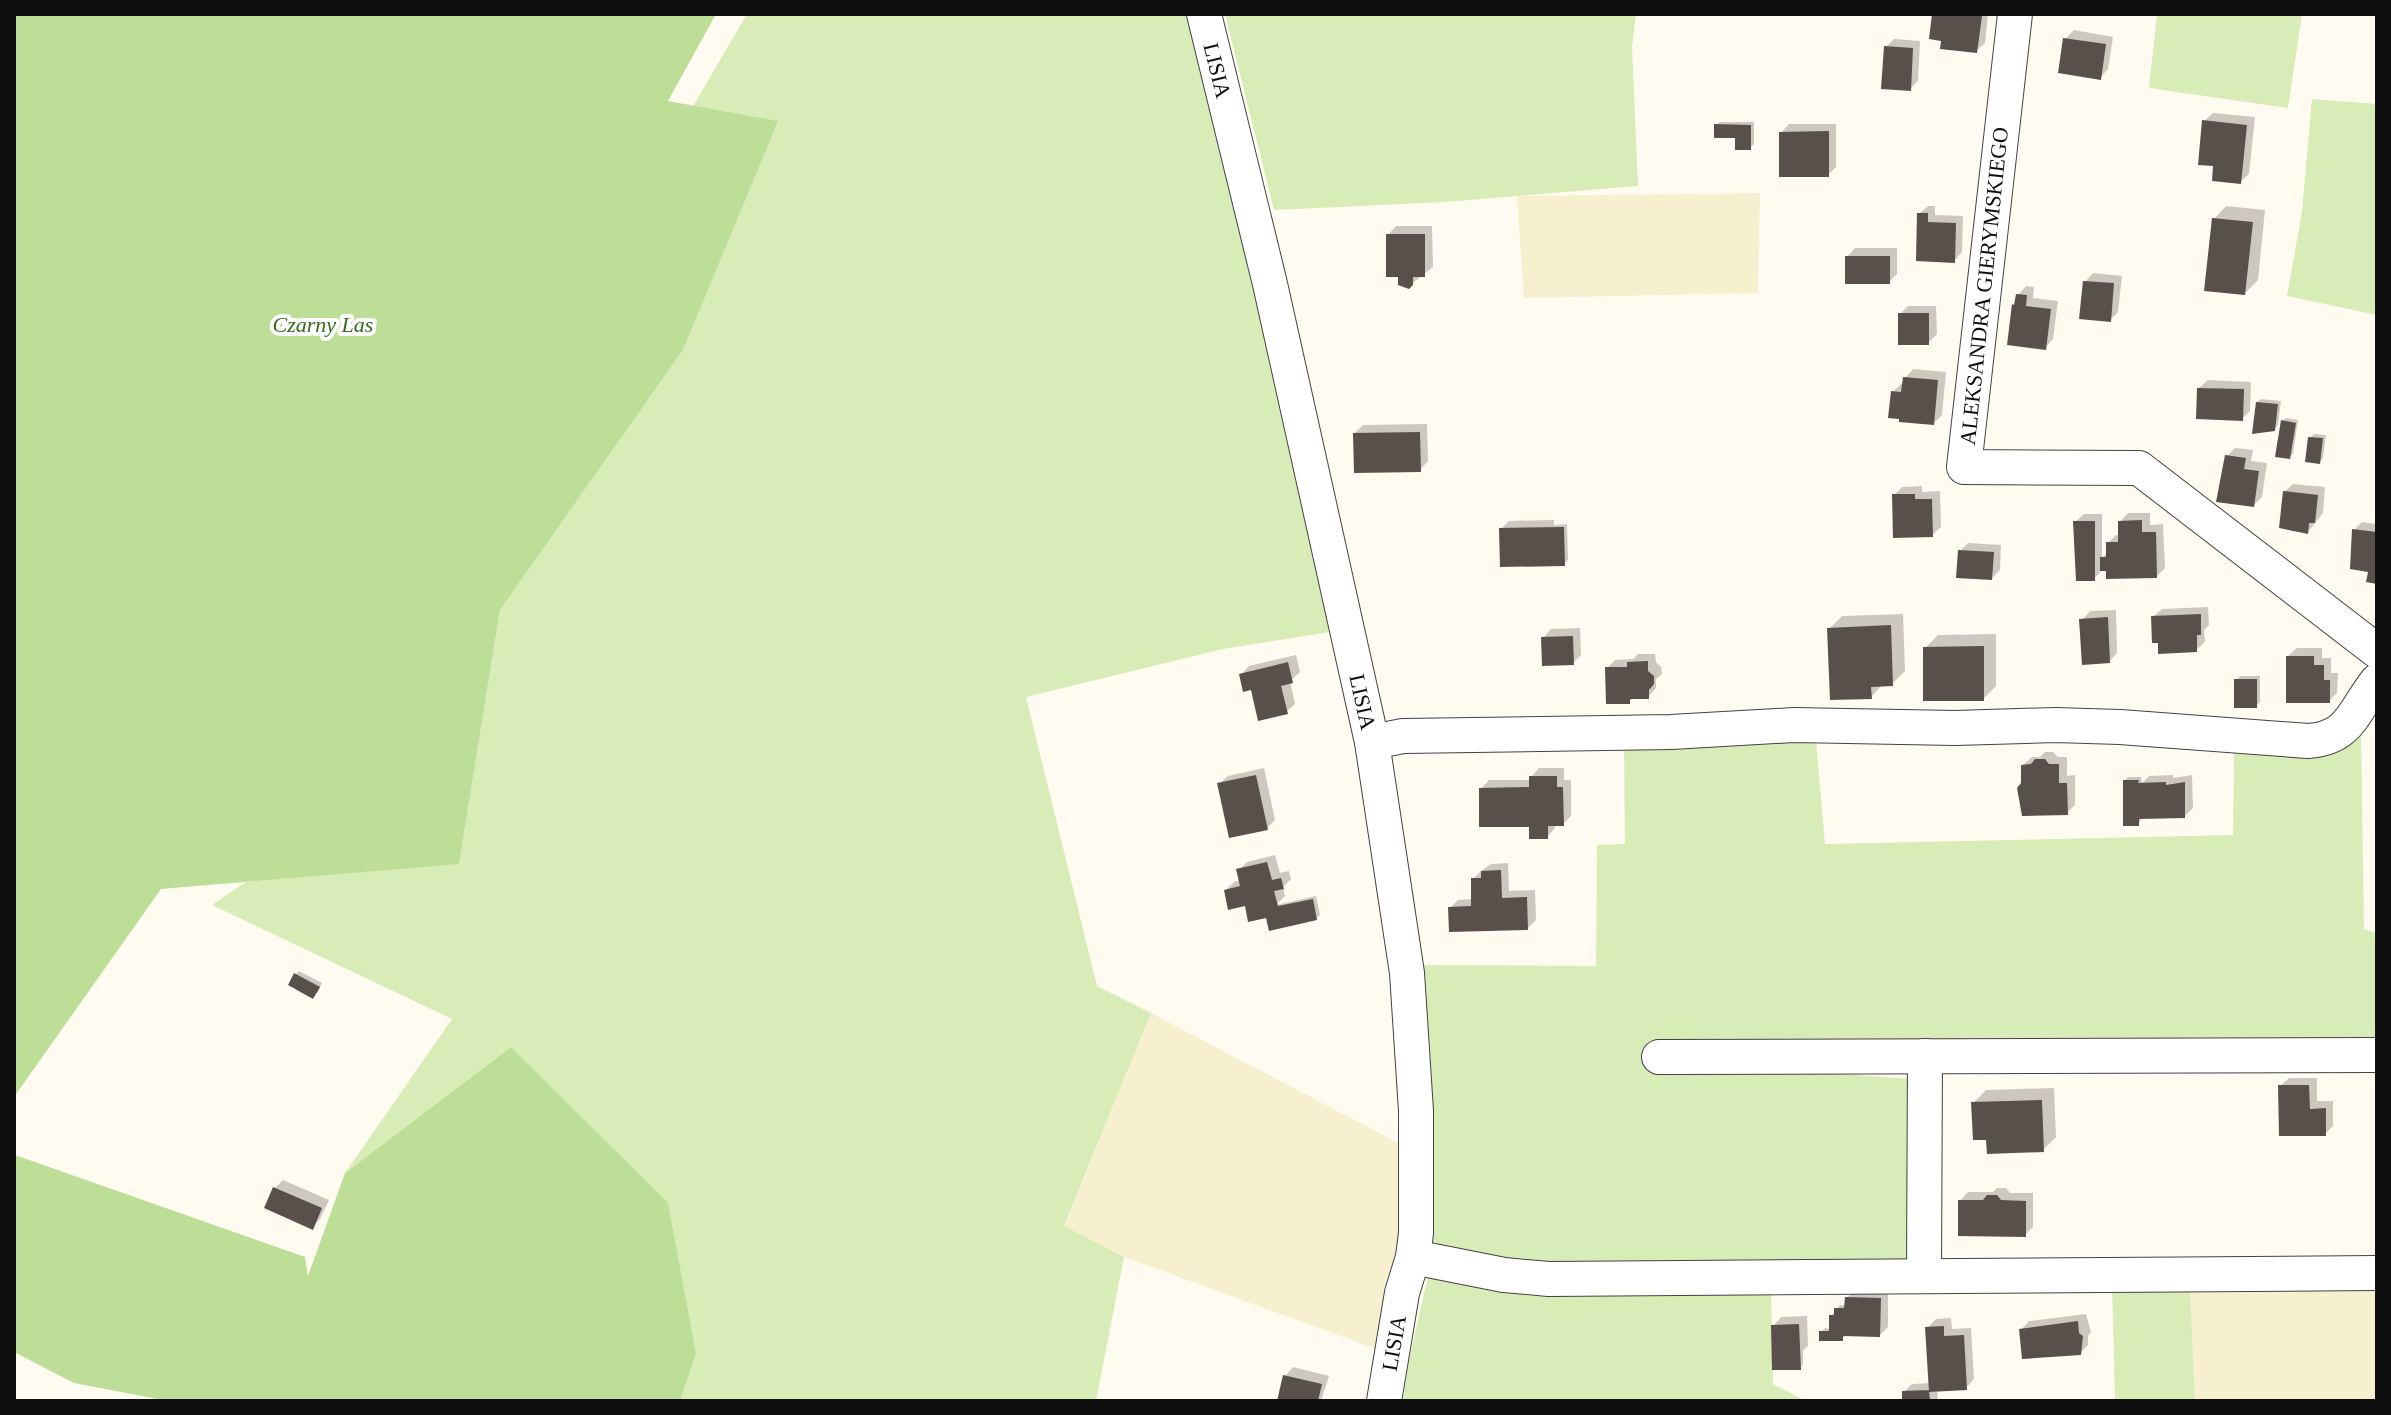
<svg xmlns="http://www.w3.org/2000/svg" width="2391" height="1415" font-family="Georgia,serif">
<rect width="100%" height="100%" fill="#fffbf1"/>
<!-- farmland -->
<path fill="#f7f0cf" d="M 1760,193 L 1758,293 L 1524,298 L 1517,196 Z
M 1151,1013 L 1410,1149 L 1404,1225 L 1382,1351 L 1124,1257 L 1064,1227 Z
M 2377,1282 L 2377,1401 L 2195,1401 L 2190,1288 Z"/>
<!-- green -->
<path fill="#d8ecb8" d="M 747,14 L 1195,14 L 1330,632 L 1223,649 L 1026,697 L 1097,986 L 1151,1013 L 1064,1226 L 1124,1257 L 1096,1401 L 680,1401 L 696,1354 L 663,1199 L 511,1047 L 345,1173 L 452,1019 L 212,905 L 246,882 L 459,863 L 500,610 L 683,350 L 777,121 L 693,106 Z
M 1225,14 L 1636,14 L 1632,47 L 1638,186 L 1445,202 L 1274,210 Z
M 2157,14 L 2302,14 L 2288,108 L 2149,88 Z
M 2312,99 L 2377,104 L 2377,315 L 2287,296 L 2302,211 Z
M 2361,728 L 2364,929 L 2377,933 L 2377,1046 L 1645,1049 L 1647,1070 L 1758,1068 L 1911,1079 L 1912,1263 L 1641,1271 L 1431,1251 L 1416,965 L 1596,966 L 1597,845 L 1625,844 L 1624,747 L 1816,740 L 1825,844 L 2233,835 L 2234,751 Z
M 1428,1276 L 1771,1286 L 1773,1384 L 1806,1401 L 1403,1401 L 1409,1360 Z
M 2112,1280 L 2190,1288 L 2195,1401 L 2115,1401 Z"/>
<!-- forest -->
<path fill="#bdde97" d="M 14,14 L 716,14 L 668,101 L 778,121 L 683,350 L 500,610 L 459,864 L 161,889 L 14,1097 Z
M 511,1047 L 668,1203 L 696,1354 L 680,1401 L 168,1401 L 74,1383 L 14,1352 L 15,1155 L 305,1257 L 308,1276 L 345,1173 Z"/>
<!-- shadow -->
<path fill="#0003" d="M 1934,14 L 1988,14 L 1985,43 L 1976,51 L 1943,39 L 1932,38 Z
M 2074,30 L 2113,37 L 2108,69 L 2100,78 L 2065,39 Z
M 1894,39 L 1920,41 L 1918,81 L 1910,89 L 1886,47 Z
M 2213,113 L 2255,117 L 2249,174 L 2240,182 L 2204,121 Z
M 1720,122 L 1754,122 L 1754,144 L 1750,148 L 1737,136 L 1716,125 Z
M 1789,124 L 1836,124 L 1836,167 L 1828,175 L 1781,133 Z
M 1928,206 L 1935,206 L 1935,215 L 1963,216 L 1962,252 L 1954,261 L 1919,214 Z
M 2226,206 L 2265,210 L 2258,280 L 2245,293 L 2214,219 Z
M 1396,226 L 1432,226 L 1433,267 L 1409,286 L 1388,235 Z
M 1855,248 L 1897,248 L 1897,274 L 1889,282 L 1847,257 Z
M 2093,273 L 2122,276 L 2118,312 L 2110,320 L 2085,282 Z
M 2026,286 L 2034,287 L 2033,298 L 2058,301 L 2053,339 L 2045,348 L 2014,305 L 2018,295 Z
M 1908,306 L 1936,306 L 1937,334 L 1928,343 L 1900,314 Z
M 1913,369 L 1946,372 L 1942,415 L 1934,423 L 1893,392 L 1901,384 L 1904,384 L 1905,378 Z
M 2208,380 L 2251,382 L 2250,411 L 2242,419 L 2199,388 Z
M 2261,399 L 2281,401 L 2278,425 L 2274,429 L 2257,402 Z
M 2286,418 L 2298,420 L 2293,454 L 2289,457 L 2283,421 Z
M 1427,424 L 1428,461 L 1420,470 L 1355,433 L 1363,425 Z
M 2314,434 L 2326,435 L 2323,458 L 2320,462 L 2310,438 Z
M 2235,448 L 2253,450 L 2251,461 L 2267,463 L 2262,497 L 2254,505 L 2227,456 Z
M 2293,484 L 2325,487 L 2323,513 L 2308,532 L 2284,492 Z
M 1922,486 L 1922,492 L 1940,491 L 1941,527 L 1932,535 L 1894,495 L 1902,487 Z
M 2128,513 L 2150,513 L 2150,525 L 2163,524 L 2165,568 L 2157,576 L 2103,569 L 2094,579 L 2075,522 L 2084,514 L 2102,514 L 2102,558 L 2108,552 L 2108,543 L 2116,535 L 2120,535 L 2120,522 Z
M 1554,520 L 1554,525 L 1567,524 L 1568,560 L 1564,564 L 1501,529 L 1509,521 Z
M 2362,522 L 2377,524 L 2377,582 L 2354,530 Z
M 1968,543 L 2001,545 L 2000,570 L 1992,578 L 1960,551 Z
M 2208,607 L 2209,625 L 2204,630 L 2205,642 L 2196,650 L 2153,617 L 2162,609 Z
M 2116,610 L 2117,653 L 2109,662 L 2082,620 L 2090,611 Z
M 1903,614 L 1905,671 L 1892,684 L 1883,684 L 1871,697 L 1829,629 L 1842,616 Z
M 1580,628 L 1581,655 L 1573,663 L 1543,638 L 1551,629 Z
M 1996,634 L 1996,686 L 1983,699 L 1925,648 L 1938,635 Z
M 2297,648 L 2322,648 L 2322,658 L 2331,658 L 2331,673 L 2338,673 L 2337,693 L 2329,701 L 2288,656 Z
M 1638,654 L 1655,654 L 1656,662 L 1661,667 L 1662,674 L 1656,679 L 1656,688 L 1648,697 L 1634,697 L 1629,702 L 1607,668 L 1615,660 L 1633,659 Z
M 1296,655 L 1300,672 L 1290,681 L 1295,704 L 1286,712 L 1252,688 L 1241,675 L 1249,666 Z
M 2240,676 L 2260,676 L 2260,702 L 2256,706 L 2236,680 Z
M 2045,752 L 2053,752 L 2058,757 L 2067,757 L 2067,776 L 2075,775 L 2075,805 L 2067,813 L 2023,784 L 2023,765 L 2032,757 L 2040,757 Z
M 1264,768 L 1275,820 L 1267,828 L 1219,784 L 1228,776 Z
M 1539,768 L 1564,768 L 1564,780 L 1571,780 L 1571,816 L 1563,824 L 1555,824 L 1555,828 L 1547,837 L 1481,789 L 1489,780 L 1531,780 L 1531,777 Z
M 2173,775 L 2173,778 L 2192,775 L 2193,808 L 2185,816 L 2142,817 L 2139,824 L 2125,780 L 2128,777 L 2141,777 L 2142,783 L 2149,776 Z
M 1275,855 L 1280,873 L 1289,871 L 1291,879 L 1283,887 L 1285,896 L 1276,905 L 1316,896 L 1320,915 L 1316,918 L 1267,914 L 1226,890 L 1234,882 L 1241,880 L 1239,870 L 1247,862 Z
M 1508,863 L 1509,891 L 1535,890 L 1536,920 L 1528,928 L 1450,908 L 1458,900 L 1473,899 L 1473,879 L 1481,871 L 1491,864 Z
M 299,971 L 322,983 L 317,993 L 295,975 Z
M 2289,1078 L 2317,1078 L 2317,1101 L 2333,1101 L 2333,1126 L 2325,1134 L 2280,1086 Z
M 2054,1088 L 2056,1137 L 2043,1150 L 1988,1138 L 1973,1103 L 1986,1090 Z
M 283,1180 L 329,1200 L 320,1219 L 312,1227 L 267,1207 L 275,1188 Z
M 1997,1188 L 2006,1188 L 2010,1193 L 2033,1193 L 2033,1227 L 2025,1235 L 1960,1201 L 1968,1192 L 1993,1192 Z
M 1855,1290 L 1888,1290 L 1888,1327 L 1880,1335 L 1847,1334 L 1842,1339 L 1821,1332 L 1825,1328 L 1831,1329 L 1831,1316 L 1840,1305 L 1846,1306 L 1847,1298 Z
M 2086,1314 L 2091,1332 L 2088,1336 L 2088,1345 L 2080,1353 L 2021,1330 L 2029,1321 Z
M 1807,1316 L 1808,1346 L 1803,1351 L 1803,1364 L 1800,1368 L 1773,1326 L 1781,1317 Z
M 1951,1318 L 1952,1329 L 1971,1328 L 1974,1379 L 1966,1388 L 1937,1389 L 1938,1401 L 1904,1401 L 1904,1392 L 1912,1384 L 1931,1383 L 1928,1327 L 1936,1319 Z
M 1293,1367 L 1329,1376 L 1321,1401 L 1279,1401 L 1285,1376 Z"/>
<!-- building -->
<path fill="#594f4b" d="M 1932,14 L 1982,16 L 1977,53 L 1940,49 L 1941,41 L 1929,39 Z
M 2063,38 L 2106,44 L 2101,80 L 2058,73 Z
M 1884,46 L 1913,48 L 1911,91 L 1881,89 Z
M 2202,120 L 2247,125 L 2241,184 L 2212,181 L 2213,166 L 2198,165 Z
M 1714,124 L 1751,125 L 1751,150 L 1735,150 L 1735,138 L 1714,138 Z
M 1829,131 L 1829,177 L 1779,177 L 1779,132 Z
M 1917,213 L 1928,213 L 1928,222 L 1956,223 L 1955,263 L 1916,261 Z
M 2212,218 L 2253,222 L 2245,295 L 2204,291 Z
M 1386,234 L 1425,234 L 1425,277 L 1413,277 L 1413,285 L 1409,289 L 1398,285 L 1398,277 L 1386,277 Z
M 1845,256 L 1890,256 L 1890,284 L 1845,284 Z
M 2083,281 L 2114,283 L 2111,322 L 2079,319 Z
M 2016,294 L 2027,295 L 2026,306 L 2051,309 L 2046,350 L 2007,345 L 2012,304 L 2014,305 Z
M 1898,313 L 1929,313 L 1929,345 L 1898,345 Z
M 1903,377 L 1938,380 L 1934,425 L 1899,422 L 1899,419 L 1888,418 L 1891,391 L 1901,392 Z
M 2197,388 L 2244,389 L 2243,421 L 2196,419 Z
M 2256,402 L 2278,404 L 2275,431 L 2252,434 Z
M 2281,420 L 2296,423 L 2290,459 L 2275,457 Z
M 1420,432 L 1421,472 L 1354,473 L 1353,433 Z
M 2308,437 L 2323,438 L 2320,464 L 2305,462 Z
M 2225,455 L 2246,458 L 2244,469 L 2259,471 L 2254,507 L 2216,502 Z
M 2283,491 L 2318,495 L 2315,523 L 2309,523 L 2308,534 L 2279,528 Z
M 1892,494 L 1915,494 L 1915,499 L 1932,499 L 1933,537 L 1893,538 Z
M 2142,520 L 2142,532 L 2156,532 L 2157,578 L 2106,579 L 2106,571 L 2100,571 L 2100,557 L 2106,557 L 2106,542 L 2118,542 L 2118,521 Z
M 2073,521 L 2095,521 L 2095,581 L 2076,581 Z
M 1564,527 L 1565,566 L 1500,567 L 1499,528 Z
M 2352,529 L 2377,532 L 2377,584 L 2366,582 L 2368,572 L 2350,569 Z
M 1958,550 L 1994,552 L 1992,580 L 1956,578 Z
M 2201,614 L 2201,635 L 2197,635 L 2197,652 L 2158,654 L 2158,643 L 2152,643 L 2151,616 Z
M 2108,617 L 2110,663 L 2082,665 L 2079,619 Z
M 1891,625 L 1893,686 L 1871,687 L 1872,699 L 1830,700 L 1827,628 Z
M 1573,636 L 1574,665 L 1542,666 L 1541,637 Z
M 1984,646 L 1984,701 L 1923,701 L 1923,647 Z
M 2286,656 L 2314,656 L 2314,665 L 2324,665 L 2324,680 L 2330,680 L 2330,703 L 2286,703 Z
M 1648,661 L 1648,671 L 1654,676 L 1654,684 L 1649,690 L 1649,699 L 1630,699 L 1630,704 L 1606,704 L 1605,667 L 1627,667 L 1627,662 Z
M 1288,662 L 1293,683 L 1281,686 L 1288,714 L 1258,721 L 1251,690 L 1243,692 L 1239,674 Z
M 2234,679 L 2257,679 L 2257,708 L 2234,708 Z
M 2035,759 L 2045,759 L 2049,764 L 2059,764 L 2059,783 L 2067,783 L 2068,815 L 2022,816 L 2017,788 L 2021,783 L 2021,765 L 2031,764 Z
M 1256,775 L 1268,830 L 1229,838 L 1217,783 Z
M 1529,776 L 1557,776 L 1557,787 L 1563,787 L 1564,826 L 1548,826 L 1548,839 L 1529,839 L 1529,827 L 1479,827 L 1479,788 L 1529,787 Z
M 2123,780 L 2139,780 L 2138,783 L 2166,782 L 2166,785 L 2185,782 L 2185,818 L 2139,819 L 2139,826 L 2123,826 Z
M 1267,862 L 1272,880 L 1281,878 L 1284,889 L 1274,891 L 1278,906 L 1313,899 L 1317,920 L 1269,931 L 1266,918 L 1248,922 L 1245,906 L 1228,910 L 1224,890 L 1240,886 L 1236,869 Z
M 1501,870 L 1502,898 L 1527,897 L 1528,930 L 1449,932 L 1448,907 L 1471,906 L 1471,878 L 1481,878 L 1481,871 Z
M 294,973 L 320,987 L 313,999 L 288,985 Z
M 2278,1085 L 2309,1085 L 2310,1109 L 2326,1108 L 2326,1136 L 2279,1136 Z
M 2042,1100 L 2044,1152 L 1987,1154 L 1986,1140 L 1973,1140 L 1971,1102 Z
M 273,1187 L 322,1208 L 313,1230 L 264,1208 Z
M 1987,1195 L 1997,1195 L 2001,1200 L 2026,1201 L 2026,1237 L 1958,1236 L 1958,1200 L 1983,1200 Z
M 1845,1297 L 1881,1298 L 1880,1337 L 1843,1336 L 1843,1341 L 1819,1341 L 1819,1331 L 1829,1331 L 1829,1315 L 1834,1315 L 1834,1308 L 1844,1308 Z
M 2078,1321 L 2079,1333 L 2083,1336 L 2081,1355 L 2022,1359 L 2019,1329 Z
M 1799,1324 L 1801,1370 L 1772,1370 L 1771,1325 Z
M 1944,1326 L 1944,1336 L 1964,1335 L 1967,1390 L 1929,1392 L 1925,1327 Z
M 1283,1375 L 1322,1384 L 1318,1401 L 1277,1401 Z
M 1929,1390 L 1930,1401 L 1902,1401 L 1902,1391 Z"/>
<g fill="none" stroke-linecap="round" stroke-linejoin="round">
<defs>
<g id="minor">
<path id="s1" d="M 1204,14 L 1270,284 L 1372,742 L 1407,973 L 1416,1111 L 1416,1233 L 1413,1257 L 1402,1293 L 1384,1401"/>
<path d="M 2015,14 L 1964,467 L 2139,468 L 2377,651"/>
<path d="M 1372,742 L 1403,736 L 1671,732 L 1794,725 L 1955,728 L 2055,725 L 2120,727 L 2308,741 C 2351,738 2353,711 2377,681"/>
<path d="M 1659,1057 L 2377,1055"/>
<path d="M 1413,1257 L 1504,1275 L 1549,1279 L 2377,1273"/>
<path d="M 1924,1274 L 1925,1056"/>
</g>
</defs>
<!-- minor casing -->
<use href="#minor" stroke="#424242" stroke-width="36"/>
<!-- minor -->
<use href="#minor" stroke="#fff" stroke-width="34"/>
</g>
<g text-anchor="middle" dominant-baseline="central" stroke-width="8" stroke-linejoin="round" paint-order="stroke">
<!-- street labels -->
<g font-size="22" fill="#0f0f0f" stroke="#fff">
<text stroke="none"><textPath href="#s1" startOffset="58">LISIA</textPath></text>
<text transform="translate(1984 286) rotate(-84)">ALEKSANDRA GIERYMSKIEGO</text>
<text stroke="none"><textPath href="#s1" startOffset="706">LISIA</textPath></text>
<text transform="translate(1394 1343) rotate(-80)">LISIA</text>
</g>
<!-- park labels -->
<g font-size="22" font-style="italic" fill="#336b1b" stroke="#fff">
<text x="323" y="324">Czarny Las</text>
</g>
</g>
<!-- border -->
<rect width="2391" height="1415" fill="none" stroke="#0f0f0f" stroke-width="32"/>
</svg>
